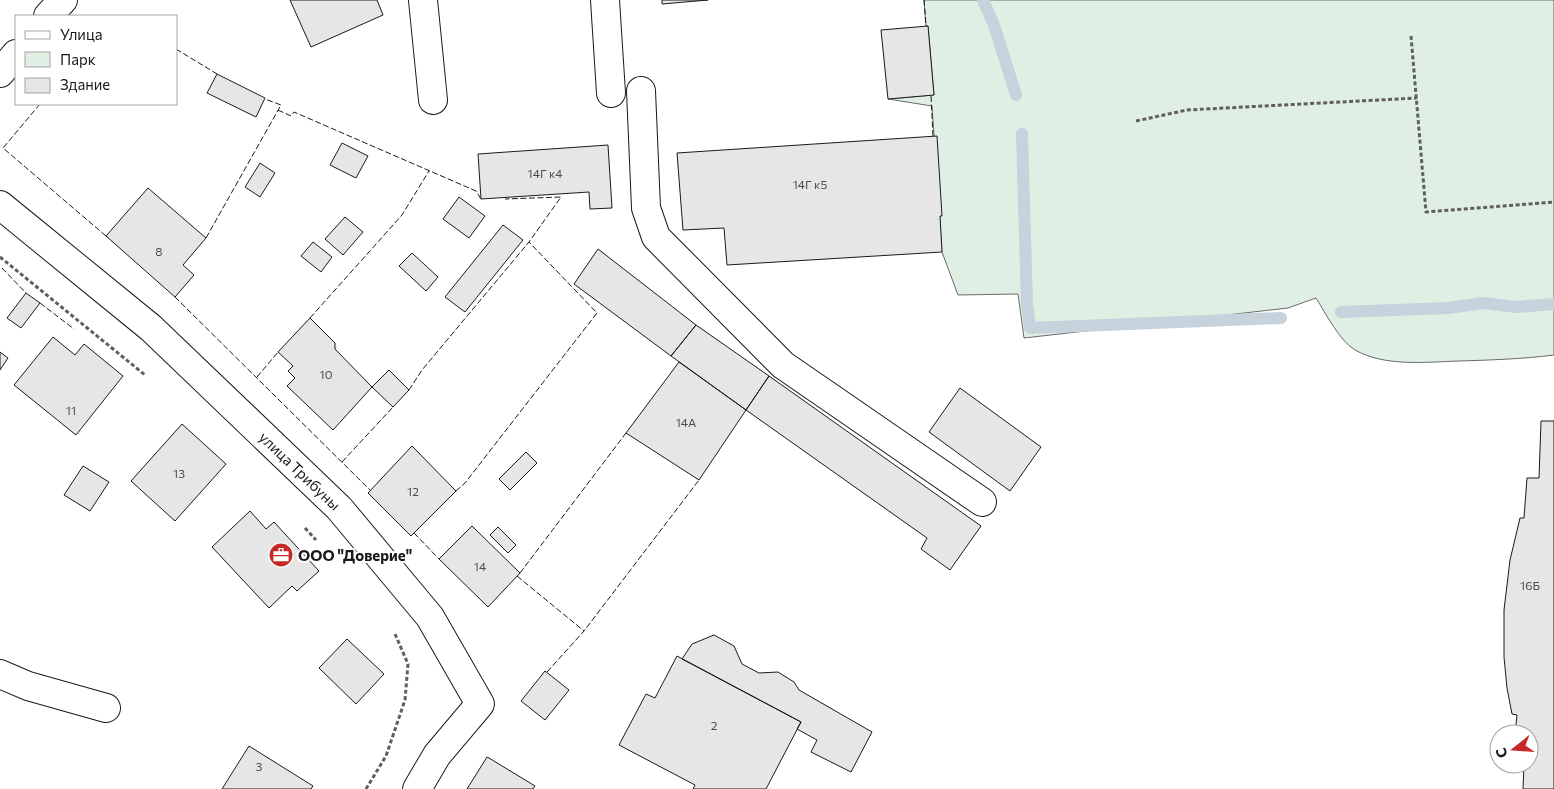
<svg xmlns="http://www.w3.org/2000/svg" width="1554" height="789" font-family="Commissioner,sans-serif">
<rect width="100%" height="100%" fill="#fff"/>
<!-- green -->
<path fill="#e0efe3" stroke="#6a6a6a" d="M 924,0 L 1554,0 L 1554,355 C 1523,359 1491,360 1459,361 C 1426,362 1385,367 1355,350 C 1339,340 1326,314 1316,298 L 1288,308 L 1024,338 L 1018,294 L 958,295 L 942,252 L 932,106 L 888,99 L 934,95 L 928,26 L 926,26 Z"/>
<g fill="none" stroke-linecap="round" stroke-linejoin="round">
<!-- stream -->
<path stroke="#c6d2dc" stroke-width="12" d="M 983,0 L 994,25 L 1016,95
M 1022,134 L 1027,305 L 1030,328 L 1281,318
M 1341,312 L 1448,308 L 1483,303 L 1516,307 L 1554,304"/>
</g>
<!-- building -->
<path fill="#e6e6e6" stroke="#1a1a1a" d="M 290,0 L 377,0 L 383,15 L 311,47 Z
M 662,0 L 708,0 L 662,4 Z
M 928,26 L 934,95 L 888,99 L 881,30 Z
M 217,74 L 265,98 L 256,117 L 207,93 Z
M 937,136 L 942,216 L 940,216 L 942,252 L 727,265 L 724,228 L 683,230 L 677,153 Z
M 342,143 L 368,156 L 356,178 L 330,165 Z
M 608,145 L 612,208 L 590,209 L 589,192 L 481,199 L 478,154 Z
M 260,163 L 275,173 L 260,197 L 245,187 Z
M 148,188 L 206,238 L 183,265 L 194,275 L 175,297 L 106,236 Z
M 459,197 L 485,216 L 469,238 L 443,219 Z
M 345,217 L 363,232 L 343,255 L 325,239 Z
M 503,225 L 523,240 L 465,312 L 445,297 Z
M 313,242 L 332,257 L 321,272 L 301,256 Z
M 598,249 L 696,325 L 671,356 L 574,284 Z
M 412,253 L 438,277 L 426,291 L 399,266 Z
M 26,293 L 40,303 L 21,328 L 7,318 Z
M 310,318 L 335,343 L 335,349 L 372,387 L 333,430 L 287,386 L 295,378 L 288,371 L 293,366 L 278,352 Z
M 696,325 L 769,376 L 746,410 L 671,356 Z
M 53,337 L 75,355 L 84,344 L 123,376 L 76,435 L 14,385 Z
M 0,352 L 8,358 L 0,370 Z
M 679,362 L 746,410 L 699,480 L 626,433 Z
M 389,370 L 409,390 L 393,407 L 372,387 Z
M 769,376 L 981,526 L 950,570 L 921,549 L 927,538 L 746,410 Z
M 960,388 L 1041,447 L 1010,491 L 929,432 Z
M 1541,421 L 1554,421 L 1554,789 L 1523,789 L 1524,764 L 1529,764 L 1529,734 L 1515,734 L 1517,715 L 1512,714 L 1507,688 L 1504,657 L 1504,610 L 1510,560 L 1520,518 L 1524,518 L 1527,478 L 1539,478 Z
M 182,424 L 226,464 L 175,521 L 131,481 Z
M 412,446 L 456,491 L 411,536 L 368,493 Z
M 526,452 L 537,463 L 510,490 L 499,479 Z
M 83,466 L 109,482 L 90,511 L 64,495 Z
M 250,511 L 266,529 L 274,522 L 319,571 L 297,591 L 292,586 L 269,608 L 212,547 Z
M 472,526 L 520,573 L 488,607 L 439,559 Z
M 498,527 L 516,545 L 508,553 L 490,535 Z
M 714,635 L 734,646 L 742,664 L 759,673 L 778,672 L 794,682 L 799,690 L 872,732 L 851,772 L 811,752 L 817,740 L 797,729 L 801,722 L 682,659 L 692,644 Z
M 347,639 L 384,674 L 356,704 L 319,668 Z
M 677,656 L 801,722 L 766,789 L 693,789 L 695,785 L 619,745 L 646,694 L 655,698 Z
M 545,671 L 569,690 L 545,720 L 521,701 Z
M 249,746 L 313,786 L 311,789 L 222,789 Z
M 487,757 L 489,758 L 535,786 L 533,789 L 467,789 Z"/>
<g fill="none" stroke-linecap="round" stroke-linejoin="round">
<defs>
<g id="minor">
<path d="M 423,0 L 433,100"/>
<path d="M 605,0 L 611,93"/>
<path d="M 48,16 L 63,0"/>
<path d="M 0,73 L 16,54"/>
<path d="M 641,91 L 646,208 L 656,237 L 783,365 L 982,502"/>
<path id="s1" d="M 0,205 L 151,328 L 339,508 L 430,617 L 480,704 L 437,755 L 417,789"/>
<path d="M 0,674 L 28,686 L 106,708"/>
</g>
</defs>
<!-- minor casing -->
<use href="#minor" stroke="#1a1a1a" stroke-width="30"/>
<!-- path -->
<path stroke="#5f5f5f" stroke-width="3" stroke-dasharray="4 2.5" stroke-linecap="butt" d="M 1411,36 L 1426,212 L 1554,202
M 1136,121 L 1187,110 L 1417,98
M 0,257 L 145,375
M 305,528 L 316,540
M 366,789 L 386,756 L 405,700 L 408,664 L 395,634"/>
<!-- minor -->
<use href="#minor" stroke="#fff" stroke-width="28"/>
<!-- fence -->
<path stroke="#1a1a1a" stroke-width="1" stroke-dasharray="6 2.5" stroke-linecap="butt" d="M 924,0 L 926,26
M 110,16 L 114,16
M 176,49 L 217,74
M 931,96 L 933,137
M 40,104 L 3,148 L 106,236
M 278,110 L 291,116 L 294,112 L 476,191 L 481,199 L 483,199
M 206,238 L 281,105 L 265,99
M 2,268 L 26,293
M 175,297 L 370,490
M 40,303 L 74,329
M 310,318 L 402,215 L 429,171
M 257,377 L 278,352
M 409,390 L 422,370 L 529,242 L 561,197 L 505,199
M 342,462 L 393,407
M 456,491 L 465,483 L 597,313 L 529,242
M 414,533 L 439,559
M 520,573 L 626,433
M 517,576 L 584,631
M 547,672 L 584,631 L 699,480"/>
</g>
<!-- icons -->
<defs>
<symbol id="office-disc" viewBox="-11 -11 22 22"><circle r="9.5" fill="#c62828" stroke="#fff"/><path d="M-6-3h4V-5.5h4V-3h4V5H-6ZM-1-4.5V-3h2v-1.5ZM-6 0V1H6V0Z" fill="#fff"/></symbol>
</defs>
<g fill-rule="evenodd">
<use href="#office-disc" x="267" y="541" width="28" height="28"/>
</g>
<g text-anchor="middle" dominant-baseline="central" stroke-width="4" stroke-linejoin="round" paint-order="stroke">
<!-- number labels -->
<g font-size="12" fill="#4d4d4d">
<text x="545" y="173">14Г к4</text>
<text x="810" y="184">14Г к5</text>
<text x="159" y="251">8</text>
<text x="326" y="374">10</text>
<text x="71" y="410">11</text>
<text x="686" y="422">14А</text>
<text x="179" y="473">13</text>
<text x="413" y="491">12</text>
<text x="480" y="566">14</text>
<text x="1530" y="585">16Б</text>
<text x="714" y="725">2</text>
<text x="259" y="766">3</text>
</g>
<!-- street labels -->
<g font-size="15" fill="#1a1a1a" stroke="#fff">
<text stroke="none"><textPath href="#s1" startOffset="401">улица Трибуны</textPath></text>
</g>
<!-- poi labels -->
<g font-size="15" font-weight="bold" fill="#1a1a1a" stroke="#fff" text-anchor="start">
<text x="298" y="555">ООО "Доверие"</text>
</g>
</g>
<!-- legend -->
<rect x="15" y="15" width="162" height="90" fill="#ffffff" stroke="#a3a3a3"/>
<rect x="25" y="31" width="25" height="8" fill="#ffffff" stroke="#a3a3a3"/>
<text x="60" y="40" font-size="15" fill="#1a1a1a">Улица</text>
<rect x="25" y="52" width="25" height="15" fill="#e0efe3" stroke="#a3a3a3"/>
<text x="60" y="65" font-size="15" fill="#1a1a1a">Парк</text>
<rect x="25" y="78" width="25" height="15" fill="#e6e6e6" stroke="#a3a3a3"/>
<text x="60" y="90" font-size="15" fill="#1a1a1a">Здание</text>
<!-- north arrow -->
<g transform="translate(1514 749) rotate(253)"><circle r="24" fill="#ffffff" stroke="#a3a3a3"/>
<path d="M0-4L9 19L0 12L-9 19Z" fill="#c62828"/>
<text y="-8" font-size="14" font-weight="bold" text-anchor="middle" fill="#1a1a1a">С</text>
</g>
</svg>
